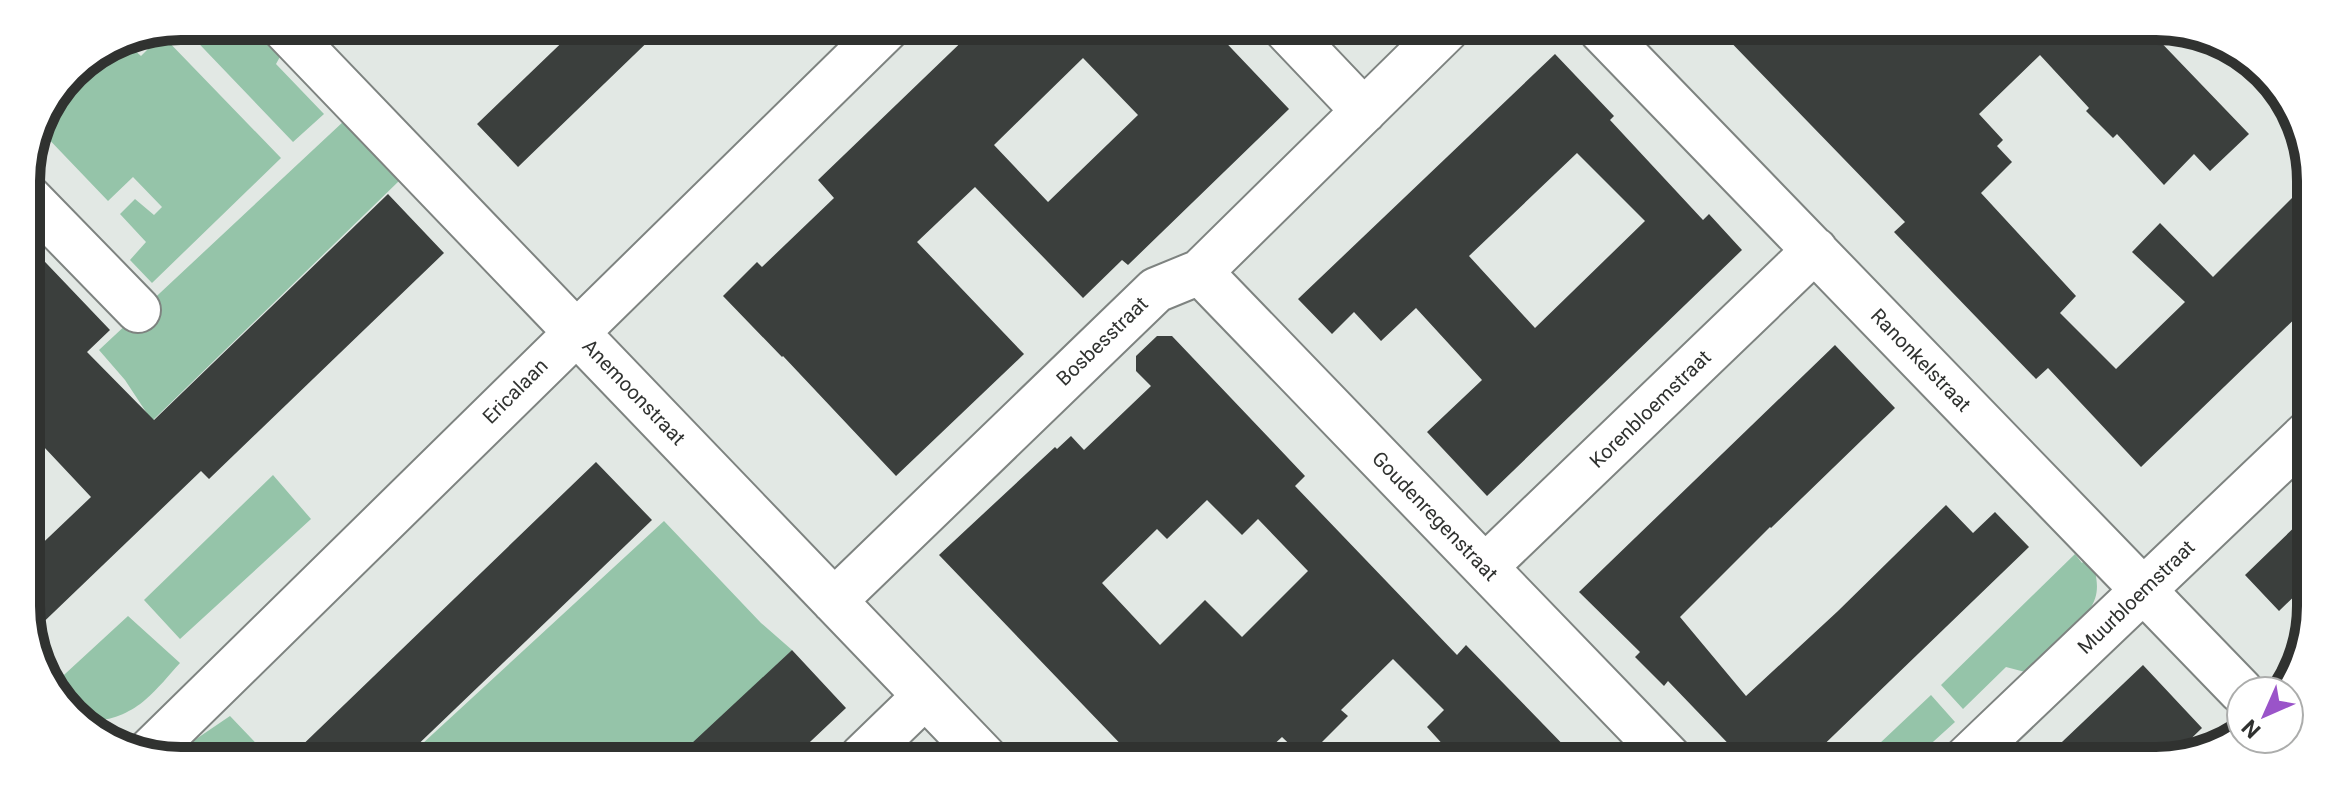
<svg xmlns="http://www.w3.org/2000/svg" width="2337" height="787" font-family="Roboto,sans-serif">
<rect width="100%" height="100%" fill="#e2e8e4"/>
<!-- green -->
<path fill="#95c4a9" d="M 182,26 L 255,26 L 282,53 L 276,64 L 324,114 L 293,142 Z
M 162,35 L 281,158 L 152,283 L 130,260 L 146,242 L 120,214 L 135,199 L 154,215 L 162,207 L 133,177 L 108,201 L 41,131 L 34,138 L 38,122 L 72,71 L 121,38 L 141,56 Z
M 344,121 L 400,180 L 152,421 L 125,380 L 99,350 Z
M 273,475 L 311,519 L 180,639 L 144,600 Z
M 664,521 L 761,623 L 792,650 L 679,757 L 409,756 Z
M 2075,554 L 2082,563 L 2090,555 C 2104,594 2097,606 2068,633 C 2054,646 2039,659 2025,672 L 2006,667 L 1963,709 L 1941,685 Z
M 128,616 L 180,663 C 169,675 158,689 145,700 C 128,715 97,728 75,715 C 64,708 59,696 53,685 Z
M 1931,695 L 1955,722 L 1913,760 L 1862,760 Z
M 230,716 L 268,756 L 171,756 Z"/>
<!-- building -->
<path fill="#3b3f3d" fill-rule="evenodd" d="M 578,27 L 663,27 L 518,167 L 477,124 Z
M 976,28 L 1213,29 L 1289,109 L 1128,265 L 1122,260 L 1083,298 L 975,187 L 917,242 L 1024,354 L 896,476 L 783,356 L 782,357 L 723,296 L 757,262 L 762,267 L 834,198 L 818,180 ZM 1083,58 L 1138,115 L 1048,202 L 994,145 Z
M 1719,30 L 2150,31 L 2249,134 L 2210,171 L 2194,154 L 2164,185 L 2117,134 L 2113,138 L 2086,111 L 2089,108 L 2040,55 L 1979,114 L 2003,140 L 1997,146 L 2012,162 L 1981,193 L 2076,296 L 2060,313 L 2116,369 L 2185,302 L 2132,252 L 2160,223 L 2213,277 L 2308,182 L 2307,307 L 2141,467 L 2048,368 L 2036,379 L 1894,232 L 1905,222 Z
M 1555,54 L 1614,116 L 1610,120 L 1703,220 L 1709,214 L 1742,250 L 1487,496 L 1427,432 L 1482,380 L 1416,308 L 1381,341 L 1354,312 L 1332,334 L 1298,299 ZM 1577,153 L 1645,221 L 1535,328 L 1469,256 Z
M 388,194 L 444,253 L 209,479 L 201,471 L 29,636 L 28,557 L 91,497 L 28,430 L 27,243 L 110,330 L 87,352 L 154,420 Z
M 1157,336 L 1172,336 L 1270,439 L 1305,476 L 1295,486 L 1457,655 L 1466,645 L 1577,759 L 1456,759 L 1427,727 L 1444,710 L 1393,659 L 1341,710 L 1348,716 L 1305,759 L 1282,737 L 1259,758 L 1134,758 L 939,555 L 1055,447 L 1057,449 L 1071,436 L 1084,450 L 1151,386 L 1136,371 L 1136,356 ZM 1207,500 L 1242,535 L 1258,519 L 1308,571 L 1242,637 L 1205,600 L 1160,645 L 1102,583 L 1157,529 L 1167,539 Z
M 1835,345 L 1895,408 L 1771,528 L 1770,527 L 1680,617 L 1746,696 L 1838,611 L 1946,505 L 1973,533 L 1995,512 L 2029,547 L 1808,760 L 1744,760 L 1668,681 L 1664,686 L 1635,657 L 1640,652 L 1579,592 Z
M 596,462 L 652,520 L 550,618 L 406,756 L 291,756 Z
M 2306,516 L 2306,585 L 2279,611 L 2245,575 Z
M 792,650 L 846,708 L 794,757 L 677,757 Z
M 2143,665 L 2202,728 L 2170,759 L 2043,760 Z"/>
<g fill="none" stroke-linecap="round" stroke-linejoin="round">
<defs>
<path id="street" d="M 282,26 L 985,758
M 1286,29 L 1364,111
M 1601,30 L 2241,691
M 26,195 L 138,310
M 1200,272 L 1670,759
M 1485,567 L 1815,250
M 834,601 L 1156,290 L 1200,272 L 1447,29
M 145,756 L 887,28
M 862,757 L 925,696
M 1965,760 L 2307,434"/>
</defs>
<!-- street casing -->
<use href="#street" stroke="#7e8380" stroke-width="48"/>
<!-- street -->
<use href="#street" stroke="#fff" stroke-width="44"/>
</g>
<g text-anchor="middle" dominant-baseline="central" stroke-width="8" stroke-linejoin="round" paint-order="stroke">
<!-- street labels -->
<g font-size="20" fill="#303230" stroke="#fff">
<text transform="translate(1102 341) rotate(-44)">Bosbesstraat</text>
<text transform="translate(1921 360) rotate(46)">Ranonkelstraat</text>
<text transform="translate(515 391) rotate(-45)">Ericalaan</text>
<text transform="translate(634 392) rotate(46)">Anemoonstraat</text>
<text transform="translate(1650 409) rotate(-44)">Korenbloemstraat</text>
<text transform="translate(1435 516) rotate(46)">Goudenregenstraat</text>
<text transform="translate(2136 597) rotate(-44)">Muurbloemstraat</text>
</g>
</g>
<!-- crop -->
<path d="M0 0H2337V787H0ZM181 40H2156A141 141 0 0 1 2297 181V606A141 141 0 0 1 2156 747H181A141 141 0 0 1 40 606V181A141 141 0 0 1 181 40Z" fill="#fff" fill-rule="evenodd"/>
<path fill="none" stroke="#303230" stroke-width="10" d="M181 40H2156A141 141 0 0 1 2297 181V606A141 141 0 0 1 2156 747H181A141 141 0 0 1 40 606V181A141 141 0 0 1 181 40Z"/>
<!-- north arrow -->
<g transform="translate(2265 715) rotate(225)"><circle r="38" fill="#ffffff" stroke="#acadac" stroke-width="2"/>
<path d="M0-6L14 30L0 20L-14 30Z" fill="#9a54c9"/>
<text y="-12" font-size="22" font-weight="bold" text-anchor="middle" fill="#303230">N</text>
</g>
</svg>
